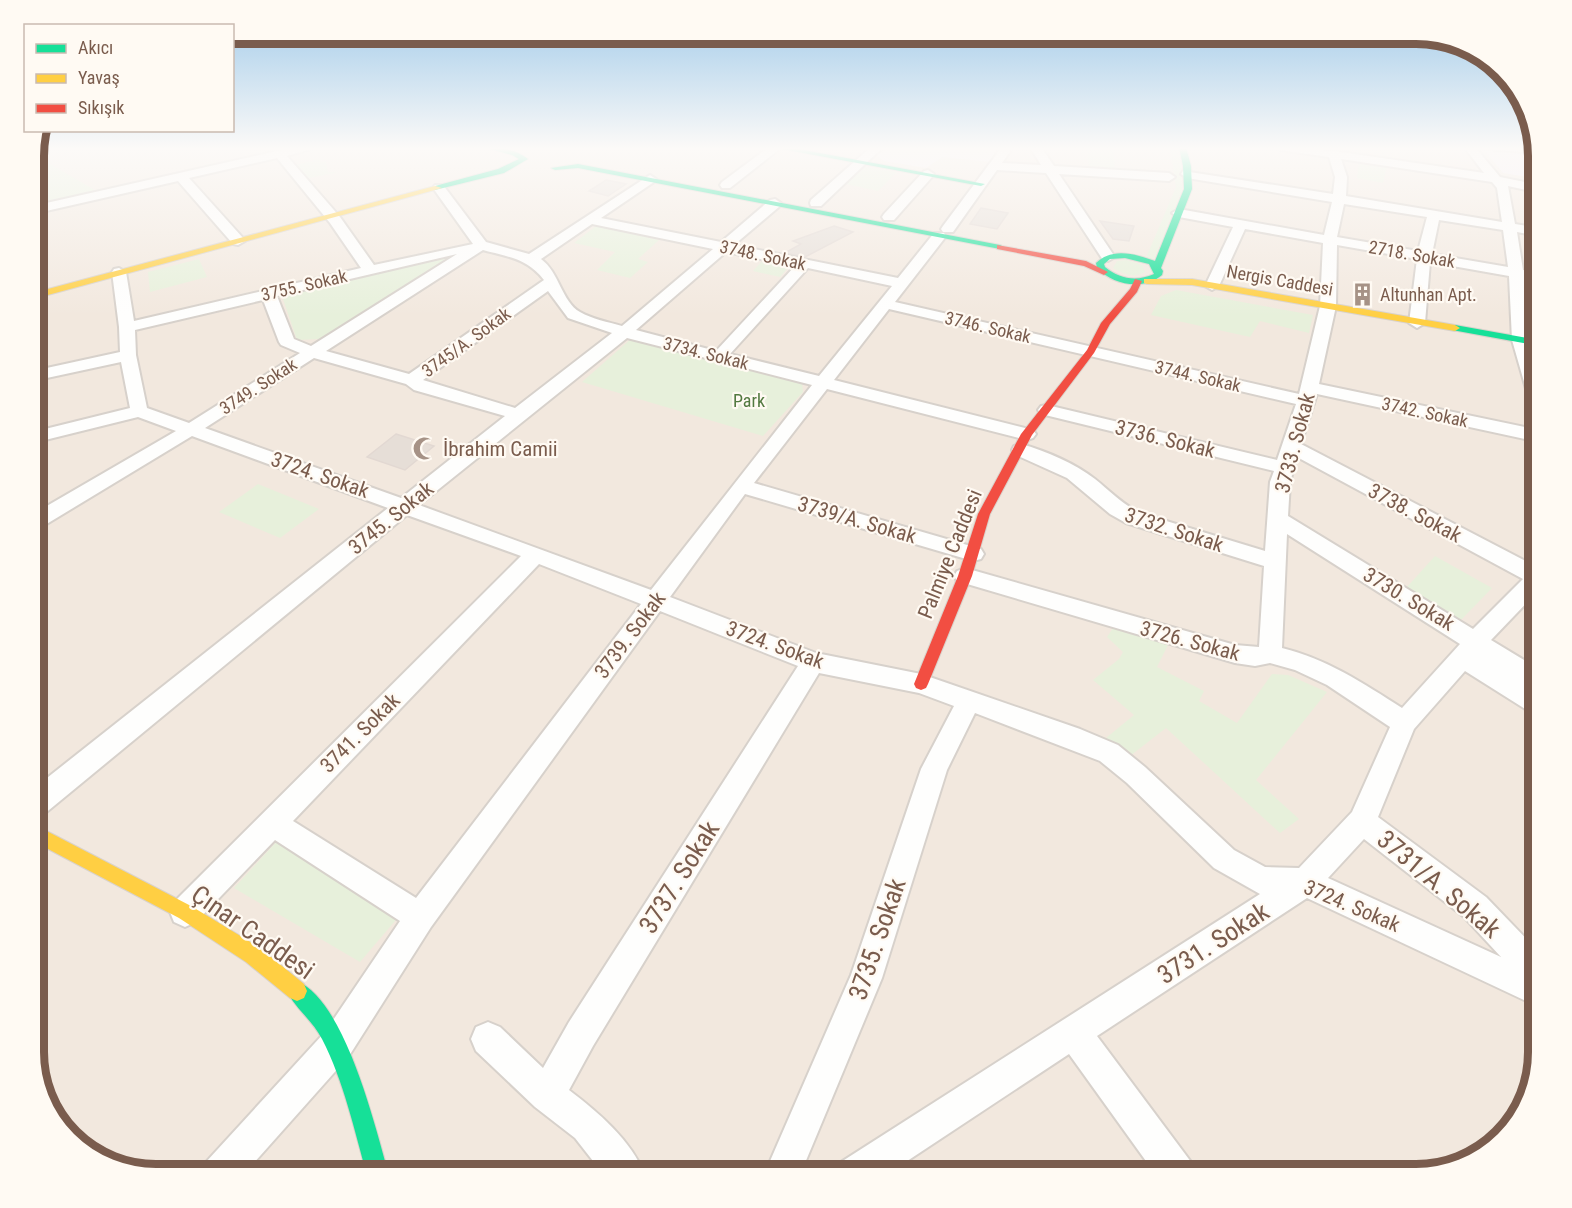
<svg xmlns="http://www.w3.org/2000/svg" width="1572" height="1208" font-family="'Roboto Condensed',sans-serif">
<rect width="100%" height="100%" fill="#f9f5f0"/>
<!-- residential -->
<path fill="#f2e8de" d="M 33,147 L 1537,147 L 1539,155 L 1539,1053 L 1513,1127 L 1470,1163 L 1416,1175 L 155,1175 L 81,1149 L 46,1107 L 33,1060 Z"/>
<!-- education -->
<path fill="#f6eef6" d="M 891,147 L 1004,147 L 993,162 L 942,157 L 926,168 L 884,161 L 876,155 Z
M 1485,151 L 1539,154 L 1539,179 L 1503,173 Z"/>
<!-- green -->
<path fill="#e7f0db" d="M 1087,147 L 1113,147 L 1115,169 L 1089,168 Z
M 1170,147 L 1176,147 L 1181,161 L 1182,190 L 1154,259 L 1146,258 L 1176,187 Z
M 33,154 L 98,192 L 33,206 Z
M 320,159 L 321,162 L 326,161 L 328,172 L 339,172 L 309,178 L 296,165 Z
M 1359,162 L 1387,165 L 1383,183 L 1357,178 Z
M 865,167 L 897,172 L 878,191 L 846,184 Z
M 596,226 L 659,240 L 638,259 L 648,262 L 630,278 L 597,270 L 615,252 L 574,243 Z
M 452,255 L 319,339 L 297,340 L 282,296 Z
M 199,259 L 207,277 L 150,292 L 148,272 Z
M 763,260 L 787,265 L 787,269 L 780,277 L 753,271 Z
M 1127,260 L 1142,265 L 1145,272 C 1134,279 1123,274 1113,268 L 1117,261 Z
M 1176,290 L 1313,315 L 1309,333 L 1260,321 L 1250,337 L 1151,315 L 1161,296 Z
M 632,338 L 802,383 L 803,392 L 763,436 L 582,382 Z
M 258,484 L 319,509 L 280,538 L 219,512 Z
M 1435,556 L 1492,588 L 1461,620 L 1407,587 Z
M 1113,628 L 1168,645 L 1157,667 L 1204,691 L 1199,701 L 1237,723 L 1272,674 L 1288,675 L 1327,692 L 1256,780 L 1299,819 L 1280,833 L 1166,728 L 1130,756 L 1106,738 L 1134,715 L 1093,680 L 1119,659 L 1123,652 L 1107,637 Z
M 279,839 L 396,914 L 395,921 L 360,962 L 234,888 Z"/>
<!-- building -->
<path fill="#e6ded7" stroke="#e2d8d2" stroke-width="1.5" d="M 606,180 L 626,184 L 608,196 L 589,191 Z
M 981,208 L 1008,213 L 997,229 L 970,224 Z
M 1100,221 L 1134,226 L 1129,241 L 1113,239 Z
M 834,226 L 853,232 L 805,257 L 785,253 L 801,244 L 793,241 Z
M 396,434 L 434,446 L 405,470 L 367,457 Z"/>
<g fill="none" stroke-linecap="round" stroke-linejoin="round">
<defs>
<path id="street" d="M 295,147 L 317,147 L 287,156 L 340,217 L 374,265 L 473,244 L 433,188 L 435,185 L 443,185 L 486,242 L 529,254 L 650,175 L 656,179 L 654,182 L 601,218 L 721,242 L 770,200 L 775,199 L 781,203 L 780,206 L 734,245 L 898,278 L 934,233 L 944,233 L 946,236 L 944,239 L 895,302 L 1299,394 L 1320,306 L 1323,243 L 1245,229 L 1219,286 L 1212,290 L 1205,286 L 1233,227 L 1179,217 L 1172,213 L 1179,209 L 1324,235 L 1332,202 L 1187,178 L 1181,174 L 1183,171 L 1333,194 L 1335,177 L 1329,157 L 1280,150 L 1275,147 L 1334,151 L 1484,173 L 1464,147 L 1475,147 L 1500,177 L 1539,185 L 1539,193 L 1508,186 L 1515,224 L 1539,228 L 1539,236 L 1517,232 L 1523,270 L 1539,273 L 1539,281 L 1524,279 L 1528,340 L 1539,374 L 1539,414 L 1533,413 L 1512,340 L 1509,276 L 1430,262 L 1425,323 L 1417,328 L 1409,323 L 1417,259 L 1337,245 L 1336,306 L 1319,384 L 1539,430 L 1539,442 L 1317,394 L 1301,444 L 1539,568 L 1539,590 L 1491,640 L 1539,669 L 1539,691 L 1532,688 L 1539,692 L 1539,715 L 1530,712 L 1465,671 L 1414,729 L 1378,817 L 1486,897 L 1539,952 L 1539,1007 L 1307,898 L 1097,1036 L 1191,1162 L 1196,1175 L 1156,1175 L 1069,1054 L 886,1175 L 836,1175 L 841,1162 L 1260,894 L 1214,868 L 1127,783 L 1100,761 L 975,713 L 947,770 L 882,978 L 800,1175 L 764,1175 L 851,975 L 921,769 L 954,706 L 919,693 L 819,673 L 593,1046 L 569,1090 C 598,1112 631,1140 645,1175 L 604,1175 L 575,1138 L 535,1107 L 476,1051 L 471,1039 L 476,1027 L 488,1022 L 500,1027 L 543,1068 L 569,1022 L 798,666 L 660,611 L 431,927 L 349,1056 L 243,1175 L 201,1175 L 206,1162 L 325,1032 L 400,921 L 275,840 L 196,922 L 185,927 L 174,922 L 170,912 L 174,902 L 521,556 L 407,515 L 43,815 L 33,818 L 33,789 L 388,508 L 192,436 L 40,528 L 33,530 L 33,514 L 176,431 L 138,417 L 33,443 L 33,432 L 130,408 L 121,362 L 33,381 L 33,371 L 120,352 L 119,327 L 112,272 L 114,269 L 119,268 L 126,272 L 134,321 L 361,268 L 330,223 L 277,158 L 189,178 L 243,238 L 245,241 L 238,245 L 233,244 L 178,181 L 33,214 L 33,206 ZM 1341,159 L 1492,182 L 1497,188 L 1502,222 L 1346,196 L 1347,177 ZM 1344,204 L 1427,217 L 1418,251 L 1337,237 ZM 1439,220 L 1503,230 L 1508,267 L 1432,254 ZM 592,224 L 713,249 L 622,326 C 608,322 592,319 580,312 C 562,302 559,272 541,259 ZM 483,250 C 508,257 527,258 544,280 L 409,374 L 326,351 ZM 726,252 L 795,266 L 716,351 L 636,330 ZM 457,254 L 311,346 L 294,339 L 277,296 ZM 808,268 L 892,286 L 819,376 L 730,354 ZM 548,291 L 568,318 L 612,333 L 515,408 L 423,380 ZM 263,300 L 279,342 L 281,345 L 300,353 L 189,423 L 147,408 L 136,355 L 135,330 ZM 889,309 L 1296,404 L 1277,460 L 1047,405 L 1041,406 L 1038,410 L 1041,414 L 1274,471 L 1270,482 L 1265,551 L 1140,513 C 1122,504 1110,491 1095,479 C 1074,463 1046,451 1021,444 L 1014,446 L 1012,450 L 1014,454 L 1067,478 L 1110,514 L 1126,523 L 1264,566 L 1259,647 L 1235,645 L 965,568 L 957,571 L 954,576 L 957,581 L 1235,663 L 1255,666 L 1270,663 L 1295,670 L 1327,685 L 1390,727 L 1352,812 L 1299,868 L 1265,867 L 1234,850 L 1145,767 L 1118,745 L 1080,729 L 921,674 L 816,653 L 670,597 L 745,494 L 973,561 L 981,559 L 984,554 L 981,549 L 754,483 L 827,389 L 1027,440 L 1033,438 L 1036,434 L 1033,430 L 834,380 ZM 627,338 L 812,385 L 651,590 L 419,505 ZM 314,358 L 406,384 L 414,390 L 505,416 L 401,498 L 205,428 ZM 1297,457 L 1523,579 L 1473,629 L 1288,516 L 1290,482 ZM 1287,534 L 1460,644 L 1402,708 C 1363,683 1327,659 1282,648 ZM 539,564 L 641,604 L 416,898 L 293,821 ZM 1364,839 L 1464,917 L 1501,957 L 1328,878 Z
M 769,147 L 782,147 L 730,188 L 722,188 L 720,185 L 722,182 Z
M 871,147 L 883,147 L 821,206 L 811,206 L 810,203 L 811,200 Z
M 1002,147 L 1013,147 L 1002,163 L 1041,165 L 1030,147 L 1041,147 L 1054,166 L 1169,173 L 1175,177 L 1169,181 L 1059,174 L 1115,257 L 1108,261 L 1103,260 L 1046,173 L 997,170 L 953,232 L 943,232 L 941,229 L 943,226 Z
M 1490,147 L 1537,147 L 1539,153 L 1495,150 Z
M 928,170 L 934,174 L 932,177 L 894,220 L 884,220 L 882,217 L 884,214 L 924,171 Z"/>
<path id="fast" d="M 483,147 C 499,147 515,149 528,159 L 504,173 L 435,190 L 435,186 L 498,169 L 519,159 L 512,155 Z
M 771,147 L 788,147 L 985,184 L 981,186 Z
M 1179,147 L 1186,147 L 1191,166 L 1192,189 L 1161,268 L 1163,271 L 1162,275 C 1143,291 1113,285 1097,268 L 1096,263 C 1112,247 1136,254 1155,261 L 1184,189 L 1183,166 ZM 1125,258 L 1149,264 L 1154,274 C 1136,282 1120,279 1105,267 L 1104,264 L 1110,259 Z
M 578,164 L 1000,245 L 1004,247 L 1000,249 L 578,168 L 555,170 L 551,168 Z
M 1455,325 L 1539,340 L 1539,346 L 1452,330 L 1450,328 Z
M 297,981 C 346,1002 375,1127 389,1175 L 367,1175 C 354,1129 344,1082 322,1039 C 313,1021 294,1007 287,991 L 290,984 Z"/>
<path id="slow" d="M 435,186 L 442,188 L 33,299 L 33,293 Z
M 1144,279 L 1192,279 L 1455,325 L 1460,328 L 1455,331 L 1192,285 L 1147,284 L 1144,283 Z
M 33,824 L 191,906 L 260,948 L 304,984 L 307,991 L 304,998 L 297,1001 L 290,998 L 246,962 L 179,918 L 33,841 Z"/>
<path id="jam" d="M 997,245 L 1086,261 L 1108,272 L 1104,275 L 1084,266 L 997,249 Z
M 1135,279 L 1142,281 L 1137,292 L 1110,324 L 1094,353 L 1032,435 L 990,514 L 972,576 L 928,684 L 926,688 L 921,690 L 916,688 L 914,684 L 958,576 L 978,514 L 1021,434 L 1087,350 L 1101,323 L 1130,289 Z"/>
</defs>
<!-- street casing -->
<use href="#street" stroke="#d7d1cb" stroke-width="4"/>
<!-- fast casing -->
<use href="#fast" stroke="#d9d2cb" stroke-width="2"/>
<!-- slow casing -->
<use href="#slow" stroke="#d9d2cb" stroke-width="2"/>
<!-- jam casing -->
<use href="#jam" stroke="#d9d2cb" stroke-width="2"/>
<!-- street -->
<use href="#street" fill="#fefefd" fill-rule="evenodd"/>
<!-- fast -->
<use href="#fast" fill="#16e098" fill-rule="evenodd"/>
<!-- slow -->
<use href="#slow" fill="#ffcf43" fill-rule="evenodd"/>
<!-- jam -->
<use href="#jam" fill="#f24e42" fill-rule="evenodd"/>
</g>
<!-- sky -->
<linearGradient id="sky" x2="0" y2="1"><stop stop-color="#9ec9e9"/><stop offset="0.47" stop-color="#fcfaf8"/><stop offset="1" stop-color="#fcfaf8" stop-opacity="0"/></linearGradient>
<rect width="1572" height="316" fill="url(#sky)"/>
<!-- icons -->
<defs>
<symbol id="building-bare" viewBox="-9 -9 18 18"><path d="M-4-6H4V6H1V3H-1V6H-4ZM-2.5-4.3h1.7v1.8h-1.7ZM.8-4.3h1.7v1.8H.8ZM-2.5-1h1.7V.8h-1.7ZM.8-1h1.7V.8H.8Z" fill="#a69286" stroke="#fffaf3" stroke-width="2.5" paint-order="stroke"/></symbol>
<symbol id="mosque-bare" viewBox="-9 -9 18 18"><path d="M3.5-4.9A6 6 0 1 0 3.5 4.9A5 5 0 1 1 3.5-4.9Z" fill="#a69286" stroke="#fffaf3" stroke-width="2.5" paint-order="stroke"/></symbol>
</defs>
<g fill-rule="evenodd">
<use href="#building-bare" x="1346" y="278" width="33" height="33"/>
<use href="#mosque-bare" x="408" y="432" width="33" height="33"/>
</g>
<g text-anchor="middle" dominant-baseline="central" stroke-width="4.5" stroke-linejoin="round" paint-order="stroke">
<!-- far-street labels -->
<g font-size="18" fill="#7a5c4d" stroke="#fffaf3">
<text transform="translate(1412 254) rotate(10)">2718. Sokak</text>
<text transform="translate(763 255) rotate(12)">3748. Sokak</text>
<text transform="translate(1280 280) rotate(10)">Nergis Caddesi</text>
<text transform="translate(304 285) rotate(-13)">3755. Sokak</text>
<text transform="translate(988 327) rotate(13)">3746. Sokak</text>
<text transform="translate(466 342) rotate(-36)">3745/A. Sokak</text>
<text transform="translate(706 353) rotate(14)">3734. Sokak</text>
<text transform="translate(1198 376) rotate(13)">3744. Sokak</text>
<text transform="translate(258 386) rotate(-33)">3749. Sokak</text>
<text transform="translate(1425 412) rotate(12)">3742. Sokak</text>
</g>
<!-- far-poi labels -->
<g font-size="18" fill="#7a5c4d" stroke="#fffaf3" text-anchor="start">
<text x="1380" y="294">Altunhan Apt.</text>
</g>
<!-- far-park labels -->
<g font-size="18" fill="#537a41" stroke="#fffaf3">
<text x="749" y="400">Park</text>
</g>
<!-- street labels -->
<g font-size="21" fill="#7a5c4d" stroke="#fffaf3">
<text transform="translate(1165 439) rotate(14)">3736. Sokak</text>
<text transform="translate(1295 443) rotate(-75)">3733. Sokak</text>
<text transform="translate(320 475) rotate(19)">3724. Sokak</text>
<text transform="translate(1415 513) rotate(28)">3738. Sokak</text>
<text transform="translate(391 518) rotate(-39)">3745. Sokak</text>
<text transform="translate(857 520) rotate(16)">3739/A. Sokak</text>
<text transform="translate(1174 530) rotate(18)">3732. Sokak</text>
<text transform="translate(950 554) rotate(-68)">Palmiye Caddesi</text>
<text transform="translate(1409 599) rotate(31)">3730. Sokak</text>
<text transform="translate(630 635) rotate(-53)">3739. Sokak</text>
<text transform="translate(1190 641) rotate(15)">3726. Sokak</text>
<text transform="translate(775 645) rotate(20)">3724. Sokak</text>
<text transform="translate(360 733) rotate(-45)">3741. Sokak</text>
<text transform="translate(1352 906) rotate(23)">3724. Sokak</text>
</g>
<!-- poi labels -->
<g font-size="21" fill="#7a5c4d" stroke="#fffaf3" text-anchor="start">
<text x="443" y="449">İbrahim Camii</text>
</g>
<!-- near-street labels -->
<g font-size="26" fill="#7a5c4d" stroke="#fffaf3">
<text transform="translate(679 877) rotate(-58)">3737. Sokak</text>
<text transform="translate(1439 884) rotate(40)">3731/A. Sokak</text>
<text transform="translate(253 932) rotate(35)">Çınar Caddesi</text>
<text transform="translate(877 939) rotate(-71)">3735. Sokak</text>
<text transform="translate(1213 943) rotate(-33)">3731. Sokak</text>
</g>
</g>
<!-- crop -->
<path d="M0 0H1572V1208H0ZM156 44H1416A112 112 0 0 1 1528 156V1052A112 112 0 0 1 1416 1164H156A112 112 0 0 1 44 1052V156A112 112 0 0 1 156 44Z" fill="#fffaf3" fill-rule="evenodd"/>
<path fill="none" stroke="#7a5c4d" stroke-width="8" d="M156 44H1416A112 112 0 0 1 1528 156V1052A112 112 0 0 1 1416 1164H156A112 112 0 0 1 44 1052V156A112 112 0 0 1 156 44Z"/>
<!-- legend -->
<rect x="24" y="24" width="210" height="108" fill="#fffaf3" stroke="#cabbb1" stroke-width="1.5"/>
<rect x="36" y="44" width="30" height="9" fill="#16e098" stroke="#cabbb1" stroke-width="1.5"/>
<text x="78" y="54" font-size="18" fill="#7a5c4d">Akıcı</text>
<rect x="36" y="74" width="30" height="9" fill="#ffcf43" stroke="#cabbb1" stroke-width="1.5"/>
<text x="78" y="84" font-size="18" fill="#7a5c4d">Yavaş</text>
<rect x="36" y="104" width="30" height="9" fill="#f24e42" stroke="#cabbb1" stroke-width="1.5"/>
<text x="78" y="114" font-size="18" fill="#7a5c4d">Sıkışık</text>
</svg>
